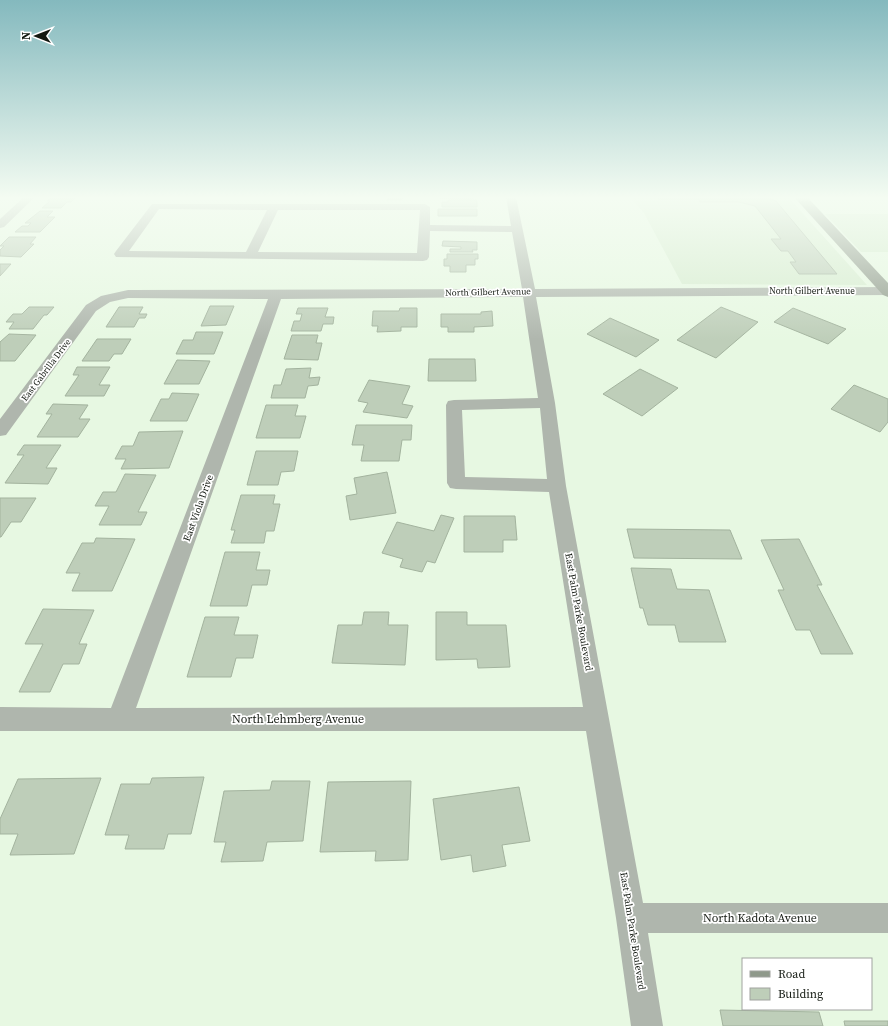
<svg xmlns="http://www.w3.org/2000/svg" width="888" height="1026" font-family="'Source Serif 4',serif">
<rect width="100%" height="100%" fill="#e7f8e2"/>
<!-- built -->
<path fill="#d7ecd0" d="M 630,197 L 788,197 L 867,285 L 682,284 L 644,213 Z
M 825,214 L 888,214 L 888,252 L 861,252 Z"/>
<!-- building -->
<path fill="#beceb9" stroke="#a3b39e" d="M 51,197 L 76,197 L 71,202 L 67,202 L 61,208 L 42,208 L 50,201 L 47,201 Z
M 388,197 L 402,197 L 402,200 L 387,200 Z
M 440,197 L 472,197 L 472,199 L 440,198 Z
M 657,197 L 764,197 L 776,201 L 837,274 L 799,274 L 790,262 L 796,262 L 788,251 L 781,251 L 771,239 L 781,239 L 755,206 L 739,202 L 700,202 L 698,199 L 658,199 Z
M 448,200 L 477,200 L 477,207 L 442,207 L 442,202 L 448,202 Z
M 438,209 L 477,209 L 477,216 L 438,216 Z
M 40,211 L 53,211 L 47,217 L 55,217 L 40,232 L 15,232 L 22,226 L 28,226 L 31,223 L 25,223 Z
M 9,237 L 36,237 L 30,244 L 34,244 L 21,257 L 0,256 L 0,250 L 4,246 L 0,246 Z
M 443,241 L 477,242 L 477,250 L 472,250 L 473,252 L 450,252 L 450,249 L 461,249 L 461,247 L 442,246 Z
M 447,254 L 478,254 L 478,259 L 475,259 L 475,265 L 466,265 L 466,272 L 450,272 L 450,266 L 444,266 L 444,259 L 447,259 Z
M 0,264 L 11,264 L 0,276 Z
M 210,306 L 234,306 L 226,325 L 201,326 Z
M 29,307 L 54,307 L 47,315 L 44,315 L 33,329 L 9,329 L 14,322 L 6,322 L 13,314 L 22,314 Z
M 119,307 L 143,307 L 139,314 L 147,314 L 145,318 L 139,318 L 134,327 L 106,327 Z
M 721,307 L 758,322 L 716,358 L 677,340 Z
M 298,308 L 328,308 L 325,317 L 334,317 L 333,324 L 323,324 L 321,331 L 291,331 L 294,321 L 300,321 L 302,314 L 296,314 Z
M 400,308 L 417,308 L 417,327 L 401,327 L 401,331 L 377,332 L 378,326 L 372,326 L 373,311 L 399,311 Z
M 793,308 L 846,329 L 828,344 L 774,322 Z
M 492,311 L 493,326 L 474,327 L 474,332 L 448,332 L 448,327 L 441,327 L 441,314 L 481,314 L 481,312 Z
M 610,318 L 659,340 L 636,357 L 587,334 Z
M 196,332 L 223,332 L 214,354 L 176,354 L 183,340 L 193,340 Z
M 9,334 L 36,335 L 15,361 L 0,361 L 0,342 Z
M 292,335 L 318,335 L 316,343 L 322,343 L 318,360 L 284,359 Z
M 97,339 L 131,339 L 122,354 L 114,354 L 109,361 L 82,361 Z
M 429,359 L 475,359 L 476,381 L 428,381 Z
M 177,360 L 210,361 L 199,384 L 164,384 Z
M 77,367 L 110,367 L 99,385 L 110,385 L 104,396 L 65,396 L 79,375 L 73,375 Z
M 311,368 L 309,378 L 320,377 L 318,385 L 308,386 L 305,398 L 271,398 L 274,385 L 281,385 L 286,369 Z
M 640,369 L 678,388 L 642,416 L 603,394 Z
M 369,380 L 410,386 L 402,404 L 413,406 L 407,418 L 363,412 L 368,403 L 358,401 Z
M 854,385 L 888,399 L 888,422 L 880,432 L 831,409 Z
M 172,393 L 199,394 L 187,421 L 150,421 L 161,399 L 169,399 Z
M 53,404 L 88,405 L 79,419 L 90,419 L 78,437 L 37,437 L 52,414 L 46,414 Z
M 266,405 L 298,405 L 295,416 L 306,416 L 300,438 L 256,438 Z
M 356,425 L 412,425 L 411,440 L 402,440 L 399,461 L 361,461 L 364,445 L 352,445 Z
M 183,431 L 169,468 L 121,469 L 126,459 L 115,459 L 122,446 L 133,446 L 139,432 Z
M 24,445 L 61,445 L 46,468 L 57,468 L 48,484 L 5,483 L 24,455 L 17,455 Z
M 256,451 L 298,451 L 294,471 L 281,472 L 278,485 L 247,485 Z
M 387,472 L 396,513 L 350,520 L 346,496 L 357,494 L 354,478 Z
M 125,474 L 156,475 L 138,512 L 147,512 L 141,525 L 99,525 L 109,506 L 95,506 L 103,492 L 116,492 Z
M 241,495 L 275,495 L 273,504 L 280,504 L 274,531 L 266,531 L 264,543 L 231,543 L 235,530 L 231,530 Z
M 0,498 L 36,498 L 21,522 L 11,522 L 1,537 L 0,537 Z
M 441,515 L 454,518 L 435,563 L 427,561 L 422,572 L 400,567 L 403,559 L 382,553 L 397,522 L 434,531 Z
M 464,516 L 515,516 L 517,540 L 503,540 L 503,552 L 464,552 Z
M 627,529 L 730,530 L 742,559 L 634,558 Z
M 96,538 L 135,539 L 112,591 L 72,591 L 80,573 L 66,573 L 82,543 L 94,543 Z
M 799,539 L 822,585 L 817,585 L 853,654 L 821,654 L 810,630 L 796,630 L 778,590 L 784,590 L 761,540 Z
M 225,552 L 260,552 L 256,570 L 270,570 L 267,585 L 252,585 L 247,606 L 210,606 Z
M 631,568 L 671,569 L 677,589 L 709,590 L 726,642 L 679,642 L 675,625 L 648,625 L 643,608 L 640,608 Z
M 43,609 L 94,610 L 79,644 L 87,644 L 79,664 L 63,664 L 50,692 L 19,692 L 43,644 L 25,644 Z
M 364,612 L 389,612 L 388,625 L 408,625 L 405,665 L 332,663 L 338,625 L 362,625 Z
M 436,612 L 467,612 L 467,625 L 506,625 L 510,667 L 478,668 L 477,659 L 436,660 Z
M 205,617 L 239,617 L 234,635 L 258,635 L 253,658 L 236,658 L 231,677 L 187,677 Z
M 204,777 L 191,834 L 168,834 L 164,849 L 125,849 L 129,835 L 105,835 L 121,784 L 150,784 L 152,778 Z
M 101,778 L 74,854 L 10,855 L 18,834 L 0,834 L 0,819 L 18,779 Z
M 272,781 L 310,781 L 303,841 L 267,842 L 263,861 L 221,862 L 226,842 L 214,842 L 224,791 L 270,790 Z
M 411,781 L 408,860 L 375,861 L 376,851 L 320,852 L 328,782 Z
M 519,787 L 530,841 L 502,845 L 506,866 L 473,872 L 471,855 L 441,860 L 433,799 Z
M 720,1010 L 819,1012 L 823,1026 L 723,1026 Z
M 844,1021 L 888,1021 L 888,1026 L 845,1026 Z"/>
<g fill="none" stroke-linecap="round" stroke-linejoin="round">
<!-- street -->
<path fill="#afb6ad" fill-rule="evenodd" d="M 24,197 L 35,197 L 4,227 L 0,228 L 0,219 Z
M 506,197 L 516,197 L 535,289 L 888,287 L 888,295 L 536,297 L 555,403 L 566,486 L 643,903 L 888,903 L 888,933 L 648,933 L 663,1026 L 631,1026 L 616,918 L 586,731 L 0,731 L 0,707 L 111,708 L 268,299 L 128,298 L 110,302 L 96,311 L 6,435 L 0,436 L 0,419 L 86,305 L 101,296 L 128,290 L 522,289 L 512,232 L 430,231 L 429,257 L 427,260 L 423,261 L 116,257 L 114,254 L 116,251 L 152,204 L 425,204 L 430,207 L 430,225 L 511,226 ZM 159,209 L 267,210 L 246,252 L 129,251 ZM 278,210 L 420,210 L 417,253 L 258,252 ZM 523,297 L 538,398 L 454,400 L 448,401 L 446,405 L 447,483 L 450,488 L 456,489 L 549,492 L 583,707 L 136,708 L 281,299 ZM 540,408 L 547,479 L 465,477 L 462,410 Z"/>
<!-- secondary -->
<path fill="#8f998b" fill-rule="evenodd" d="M 794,197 L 807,197 L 888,283 L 888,297 L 883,295 Z"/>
</g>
<!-- sky -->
<linearGradient id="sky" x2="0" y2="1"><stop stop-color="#84b9be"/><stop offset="0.58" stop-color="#f4fcf2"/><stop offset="1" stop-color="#f4fcf2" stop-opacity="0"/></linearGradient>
<rect width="888" height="341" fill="url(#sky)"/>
<g text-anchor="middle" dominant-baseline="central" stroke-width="3.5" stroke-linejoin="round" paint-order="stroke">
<!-- far-street labels -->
<g font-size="9" fill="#131911" stroke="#fff">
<text x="812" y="291">North Gilbert Avenue</text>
<text transform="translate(488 292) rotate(-1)">North Gilbert Avenue</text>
<text transform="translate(46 370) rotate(-53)">East Gabrilla Drive</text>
</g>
<!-- street labels -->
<g font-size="10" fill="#131911" stroke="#fff">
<text transform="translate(198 508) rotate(-70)">East Viola Drive</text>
<text transform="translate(579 612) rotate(80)">East Palm Parke Boulevard</text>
<text transform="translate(633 931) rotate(81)">East Palm Parke Boulevard</text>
</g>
<!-- near-street labels -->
<g font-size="12" fill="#131911" stroke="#fff">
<text x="298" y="719">North Lehmberg Avenue</text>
<text x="760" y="918">North Kadota Avenue</text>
</g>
</g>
<!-- legend -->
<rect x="742" y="958" width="130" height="52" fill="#ffffff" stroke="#a1a3a0"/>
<rect x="750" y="971" width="20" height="6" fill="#8f998b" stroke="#a1a3a0"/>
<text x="778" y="978" font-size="12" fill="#131911">Road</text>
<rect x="750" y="988" width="20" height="12" fill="#beceb9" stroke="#a1a3a0"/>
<text x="778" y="998" font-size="12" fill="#131911">Building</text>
<!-- north arrow -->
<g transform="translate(36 36) rotate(270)" stroke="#ffffff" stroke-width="3" paint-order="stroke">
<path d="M0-3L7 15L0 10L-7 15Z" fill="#131911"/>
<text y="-6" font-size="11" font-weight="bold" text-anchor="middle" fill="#131911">N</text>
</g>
</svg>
